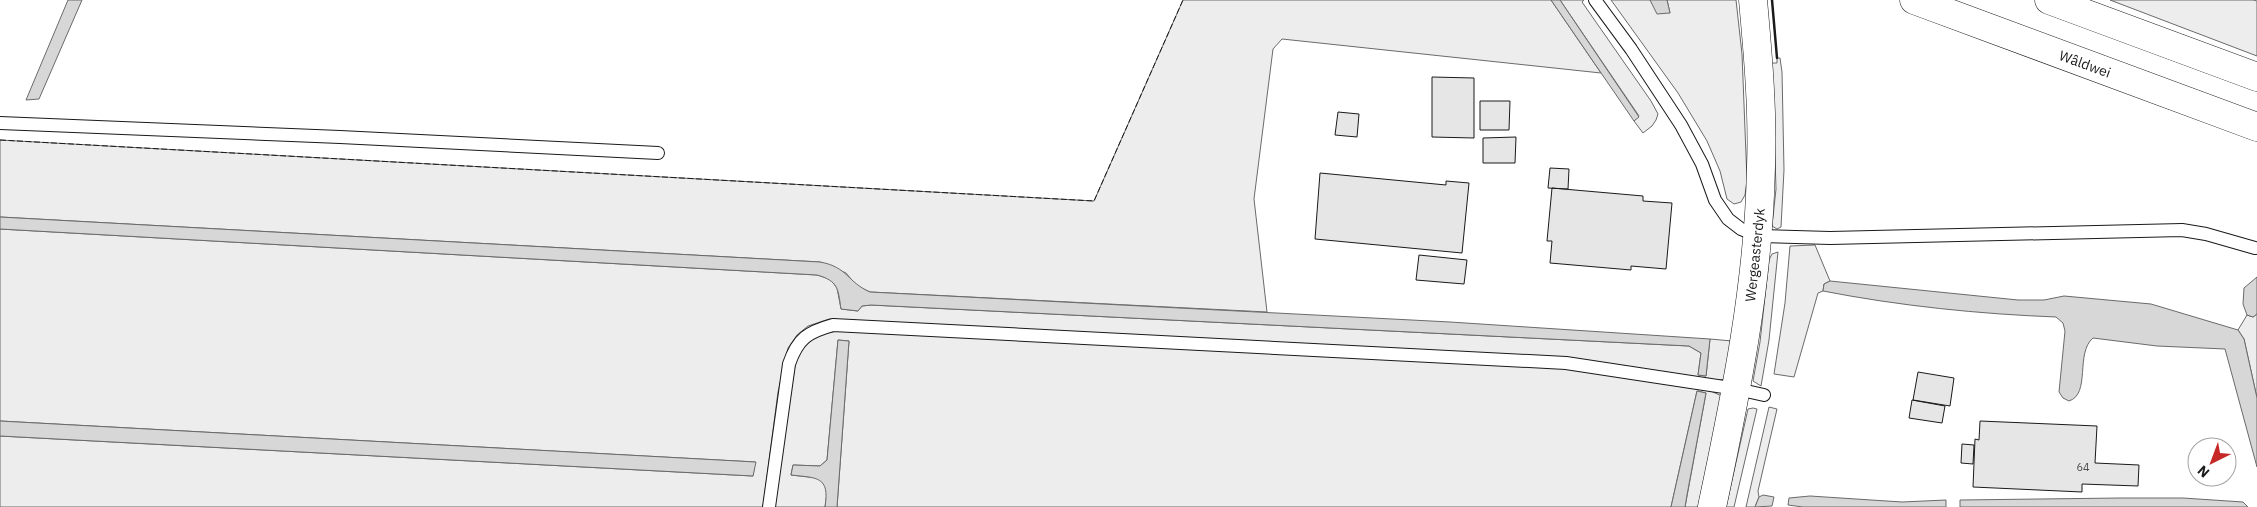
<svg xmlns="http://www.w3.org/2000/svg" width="2257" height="507" font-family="'IBM Plex Sans',sans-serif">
<rect width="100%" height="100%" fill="#fff"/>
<!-- built -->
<path fill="#ededed" stroke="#6a6a6a" d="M 1183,0 L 1551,0 L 1601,73 L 1282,39 L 1273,49 L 1254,199 L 1267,312 L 870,292 L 857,286 L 846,273 L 820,262 L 0,217 L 0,140 L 1094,201 Z
M 1560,0 L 1584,0 L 1582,2 L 1651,101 L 1658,114 L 1656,120 L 1652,126 L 1643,133 L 1634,121 L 1639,116 Z
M 1611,0 L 1650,0 L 1670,13 L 1667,0 L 1736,0 L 1742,54 L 1747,180 L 1745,195 L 1741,202 L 1734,204 L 1727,199 L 1720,171 L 1707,141 L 1678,93 Z
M 2110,0 L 2253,0 L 2257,1 L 2257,56 Z
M 1777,58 L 1780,58 L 1782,72 L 1784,170 L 1781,227 L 1777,229 L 1772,226 L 1776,189 L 1772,63 L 1777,63 Z
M 0,229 L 817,275 L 830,279 L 837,288 L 841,309 L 858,311 L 862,306 L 871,305 L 1689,346 L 1701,353 L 1698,375 L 1706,376 L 1710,339 L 1732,341 L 1725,379 L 1714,381 L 1590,361 L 829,319 L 808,326 L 797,335 L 788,348 L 778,392 L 763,507 L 0,507 L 0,436 L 753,476 L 755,462 L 0,421 Z
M 1815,245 L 1830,281 L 1824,284 L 1823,291 L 1818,293 L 1794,377 L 1774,374 L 1785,303 L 1790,246 Z
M 1778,252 L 1769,340 L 1761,386 L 1753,381 L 1760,342 L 1769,260 L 1772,254 Z
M 2257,314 L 2257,398 L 2244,339 L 2238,330 L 2247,315 L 2253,317 Z
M 837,331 L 1559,367 L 1706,389 L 1722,396 L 1698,507 L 1685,507 L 1706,393 L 1697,391 L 1671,507 L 837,507 L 849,341 L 838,340 L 827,460 L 820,466 L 793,465 L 791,475 L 818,478 L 825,484 L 827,494 L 825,507 L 773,507 L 795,366 L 799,353 L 807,344 L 818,335 Z
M 1769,407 L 1777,409 L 1758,491 L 1759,497 L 1755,507 L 1746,507 Z
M 1753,408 L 1757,409 L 1734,507 L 1726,507 L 1748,409 Z"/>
<!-- water -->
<path fill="#d7d7d7" stroke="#6a6a6a" d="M 68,0 L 82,0 L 39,99 L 26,100 Z
M 1551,0 L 1560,0 L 1639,117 L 1634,121 Z
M 1650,0 L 1667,0 L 1670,13 L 1657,14 Z
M 0,217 L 820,262 C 848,267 847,282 870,292 L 1450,322 L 1710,339 L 1706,376 L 1698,375 L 1701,353 L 1689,346 L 871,305 L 862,306 L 858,311 L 841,309 C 838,288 838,281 817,275 L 0,229 Z
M 2257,277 L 2257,314 L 2253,317 L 2247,315 L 2243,304 L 2244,288 Z
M 1830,281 L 2018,300 L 2044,300 L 2064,296 L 2151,304 L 2238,330 L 2244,339 L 2257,398 L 2257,467 L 2225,349 L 2157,346 L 2093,338 C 2075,353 2091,394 2069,401 L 2063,398 L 2059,392 L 2065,331 L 2063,323 L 2056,317 C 1979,314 1900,306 1823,291 L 1824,284 Z
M 838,340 L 849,341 L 837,507 L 825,507 C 830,476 817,478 791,475 L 793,465 L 820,466 L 827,460 Z
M 1697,391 L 1706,393 L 1687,495 L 1685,507 L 1671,507 Z
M 0,421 L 756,462 L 753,476 L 0,436 Z
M 1763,495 L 1774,497 L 1772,506 L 1755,507 L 1759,497 Z
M 1810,496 L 1902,502 L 1946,500 L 1946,507 L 1803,507 L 1788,505 L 1789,498 Z
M 2120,498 L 2183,498 L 2243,502 L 2248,507 L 1960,507 L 1960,500 Z"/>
<!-- building -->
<path fill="#e6e6e6" stroke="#1a1a1a" d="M 1432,77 L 1474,78 L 1474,138 L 1432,137 Z
M 1480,101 L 1510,101 L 1509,130 L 1480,130 Z
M 1338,112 L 1359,114 L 1357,137 L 1335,135 Z
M 1516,137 L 1515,163 L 1483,163 L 1483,138 Z
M 1550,168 L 1569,169 L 1568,189 L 1548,188 Z
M 1320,173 L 1446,185 L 1446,181 L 1469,183 L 1462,253 L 1315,239 Z
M 1552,188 L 1643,196 L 1643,201 L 1672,203 L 1666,269 L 1631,266 L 1631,270 L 1550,263 L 1552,241 L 1547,241 Z
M 1419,255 L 1467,260 L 1464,284 L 1416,280 Z
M 1918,372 L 1954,378 L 1950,406 L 1913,400 Z
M 1912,400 L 1945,406 L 1942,423 L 1909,418 Z
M 1980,421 L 2097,426 L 2095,463 L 2139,465 L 2138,486 L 2082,484 L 2082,492 L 1973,487 L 1975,439 L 1979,440 Z
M 1962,444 L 1974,445 L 1973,464 L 1961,463 Z"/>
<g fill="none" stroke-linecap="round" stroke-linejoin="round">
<defs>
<path id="service" d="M 1595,0 L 1631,49 L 1681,125 L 1702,164 L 1715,200 L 1728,219 L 1741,229 L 1758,236 L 1830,238 L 2182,230 L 2206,234 L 2255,248
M 0,123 L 340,137 L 658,153
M 769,507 L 789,364 C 798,338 808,332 833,325 L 1566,363 L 1737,389 L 1764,395"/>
<path id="tertiary" d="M 1712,507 C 1736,394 1759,282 1761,166 C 1763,111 1758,55 1753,0"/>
<path id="trunk" d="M 1914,0 L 2257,127
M 2049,0 L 2257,77"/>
</defs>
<!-- service casing -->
<use href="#service" stroke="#1a1a1a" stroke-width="14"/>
<!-- tertiary casing -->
<use href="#tertiary" stroke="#1a1a1a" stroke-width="29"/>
<!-- trunk casing -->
<use href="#trunk" stroke="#1a1a1a" stroke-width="29"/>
<!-- service -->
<use href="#service" stroke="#fff" stroke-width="12"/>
<!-- tertiary -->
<use href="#tertiary" stroke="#fff" stroke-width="28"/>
<!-- trunk -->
<use href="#trunk" stroke="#fff" stroke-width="28"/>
<!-- fence -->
<path stroke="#1a1a1a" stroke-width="1" stroke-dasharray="6 2.5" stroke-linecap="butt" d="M 0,140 L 1094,201 L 1183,0"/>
<!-- wall -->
<path stroke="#1a1a1a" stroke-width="2.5" d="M 1772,0 L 1777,58"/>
</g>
<g text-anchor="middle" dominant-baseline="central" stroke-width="4" stroke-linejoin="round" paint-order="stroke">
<!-- number labels -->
<g font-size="11" fill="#4d4d4d">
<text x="2083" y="467">64</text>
</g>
<!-- street labels -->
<g font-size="14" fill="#1a1a1a" stroke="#fff">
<text transform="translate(2085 64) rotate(20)">Wâldwei</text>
<text transform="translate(1755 255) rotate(-84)">Wergeasterdyk</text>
</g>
</g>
<!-- north arrow -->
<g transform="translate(2212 462) rotate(222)"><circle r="24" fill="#ffffff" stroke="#a3a3a3"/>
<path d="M0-4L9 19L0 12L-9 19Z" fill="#c62828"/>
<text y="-8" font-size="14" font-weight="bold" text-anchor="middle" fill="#1a1a1a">N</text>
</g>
</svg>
